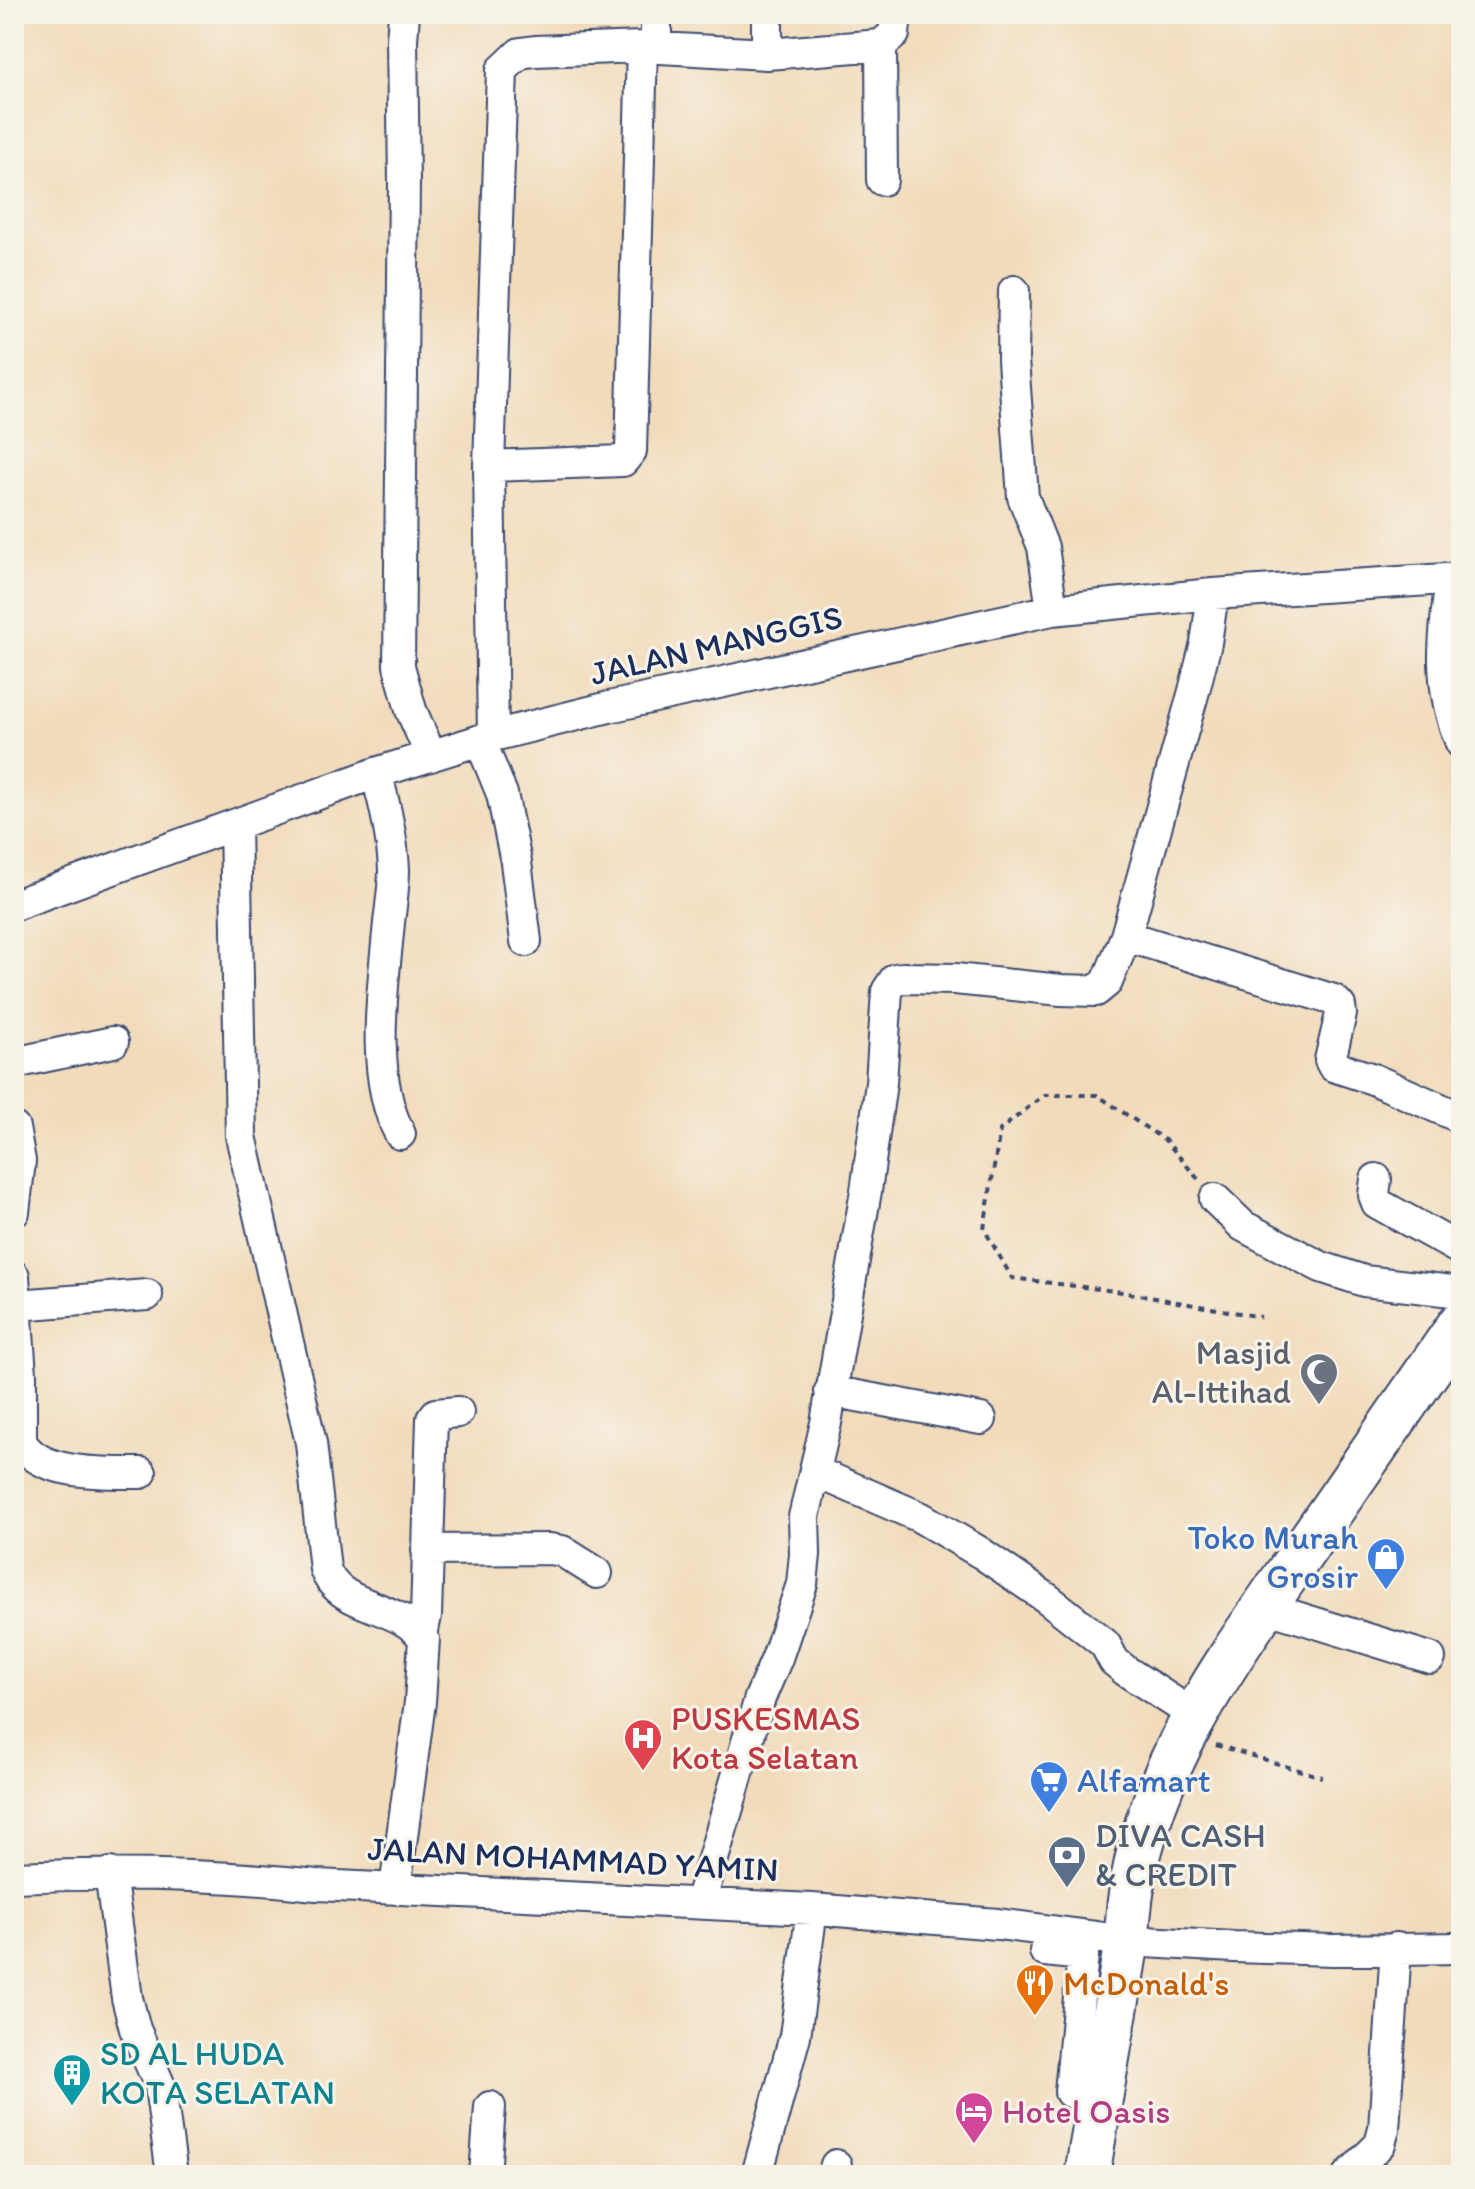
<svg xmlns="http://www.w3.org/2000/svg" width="1475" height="2189" font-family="Itim,sans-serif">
<rect width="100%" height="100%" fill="#f7f3e8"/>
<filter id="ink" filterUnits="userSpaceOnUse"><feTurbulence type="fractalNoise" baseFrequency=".0125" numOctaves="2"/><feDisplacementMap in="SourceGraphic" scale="16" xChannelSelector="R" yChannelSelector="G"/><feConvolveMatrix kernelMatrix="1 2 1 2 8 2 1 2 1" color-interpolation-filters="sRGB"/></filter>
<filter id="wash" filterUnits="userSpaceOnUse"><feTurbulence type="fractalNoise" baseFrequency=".006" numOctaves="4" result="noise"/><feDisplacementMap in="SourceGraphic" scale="32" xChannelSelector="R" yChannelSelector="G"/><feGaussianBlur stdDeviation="1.8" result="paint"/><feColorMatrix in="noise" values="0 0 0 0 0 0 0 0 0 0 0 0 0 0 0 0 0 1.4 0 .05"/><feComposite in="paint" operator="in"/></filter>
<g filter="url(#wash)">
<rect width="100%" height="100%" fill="#f2dbbb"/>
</g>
<g filter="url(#ink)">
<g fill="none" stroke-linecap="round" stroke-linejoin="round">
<defs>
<path id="minor" d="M 404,14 L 402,40 L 404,182 L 399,666 L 411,710 L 431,756
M 767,14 L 767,54
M 881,45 L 882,180
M 656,48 L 656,14
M 1014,291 L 1013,360 L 1023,497 L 1043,547 L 1052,610
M 489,466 L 623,461 L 631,451 L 642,47
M 1451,579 C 1443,638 1437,686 1461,743
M 493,736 L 489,466 L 502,70 L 520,53 L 535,51 L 642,47 L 767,54 L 881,45 L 894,34 L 896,14
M 480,740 L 502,794 L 516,862 L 526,941
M 376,773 C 385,804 392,836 394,869 C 394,887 391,905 389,923 C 383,987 369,1076 400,1134
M 235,825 L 241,1136 L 311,1443 L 325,1569 C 340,1611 401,1603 424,1639 L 420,1702 L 395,1889
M 14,905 L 376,773 L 493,736 L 609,707 L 1052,610 L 1213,594 L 1461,578
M 1126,936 L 1334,1000 L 1340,1006 L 1341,1014 L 1330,1060 L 1333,1066 L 1373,1079 L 1461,1118
M 14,1063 L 113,1042
M 14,1128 L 20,1161 L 14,1212
M 1376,1179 L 1374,1195 L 1377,1203 L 1461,1250
M 1215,1199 L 1243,1226 L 1321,1267 L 1364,1281 L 1461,1292
M 14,1276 L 21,1375 L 21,1441 C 38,1476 106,1473 141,1473
M 17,1305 L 147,1295
M 830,1391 L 981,1419
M 816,1472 L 920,1517 L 981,1553 L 1048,1599 L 1105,1644 L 1114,1661 L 1126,1671 L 1194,1715
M 427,1550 L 550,1549 L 562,1551 L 597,1573
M 1264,1607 L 1430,1658
M 422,1635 L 426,1616 L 432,1419 L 436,1414 L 458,1412
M 110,1873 L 127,1998 L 135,2029 L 160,2086 L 172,2175
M 14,1877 C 117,1872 215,1874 317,1885 L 812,1909 L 998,1924 L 1127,1941 L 1234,1947 L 1332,1950 L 1461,1948
M 700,1903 L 760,1698 L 777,1658 L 802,1584 L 805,1554 L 804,1517 L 826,1423 L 866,1191 L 881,1083 L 887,991 L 895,979 L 903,978 L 955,979 L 1061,990 L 1096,991 L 1107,982 L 1126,936 L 1194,691 L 1206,643 L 1213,594
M 1045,1951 L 1083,1955 L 1070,2092 L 1080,2094
M 485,2175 L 490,2107
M 757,2175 L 795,2036 L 812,1909
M 833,2175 L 836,2165
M 1349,2175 L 1380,2144 L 1384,2129 L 1396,1948"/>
<path id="highway" d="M 1087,2175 L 1127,1941 C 1130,1788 1225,1664 1308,1544 C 1359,1470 1410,1397 1461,1323"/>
</defs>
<!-- minor casing -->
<use href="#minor" stroke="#3b496c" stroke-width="34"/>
<!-- highway casing -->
<use href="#highway" stroke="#3b496c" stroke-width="48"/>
<!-- path -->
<path stroke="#3b496c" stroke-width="4" stroke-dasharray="6 6" stroke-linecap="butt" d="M 1198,1179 L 1166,1141 L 1097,1095 L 1044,1095 L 1000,1130 L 984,1229 L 1012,1278 L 1122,1292 L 1261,1317
M 1216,1745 L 1322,1777"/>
<!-- minor -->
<use href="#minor" stroke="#fff" stroke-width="30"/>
<!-- highway -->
<use href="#highway" stroke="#fff" stroke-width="44"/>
</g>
</g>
<!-- icons -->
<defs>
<symbol id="mosque-pin" viewBox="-11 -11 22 30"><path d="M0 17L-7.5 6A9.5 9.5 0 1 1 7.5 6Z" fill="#6b7280" stroke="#f7f3e8"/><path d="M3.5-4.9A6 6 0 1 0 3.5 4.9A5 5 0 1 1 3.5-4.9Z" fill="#fff"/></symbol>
<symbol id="shop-pin" viewBox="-11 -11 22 30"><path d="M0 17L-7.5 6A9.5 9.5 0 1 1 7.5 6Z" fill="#3f7fe0" stroke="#f7f3e8"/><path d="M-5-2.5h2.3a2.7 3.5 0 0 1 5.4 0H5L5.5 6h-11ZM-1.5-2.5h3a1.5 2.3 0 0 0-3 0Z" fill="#fff"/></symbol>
<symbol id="hospital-pin" viewBox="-11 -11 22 30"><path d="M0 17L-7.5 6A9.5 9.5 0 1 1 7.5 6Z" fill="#e0444e" stroke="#f7f3e8"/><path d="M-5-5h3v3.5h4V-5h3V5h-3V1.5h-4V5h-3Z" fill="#fff"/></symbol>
<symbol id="supermarket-pin" viewBox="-11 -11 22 30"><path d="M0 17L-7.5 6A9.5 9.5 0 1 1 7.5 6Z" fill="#3f7fe0" stroke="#f7f3e8"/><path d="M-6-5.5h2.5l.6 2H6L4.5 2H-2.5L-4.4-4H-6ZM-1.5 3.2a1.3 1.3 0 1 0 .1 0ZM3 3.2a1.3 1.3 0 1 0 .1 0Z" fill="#fff"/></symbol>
<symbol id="bank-pin" viewBox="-11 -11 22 30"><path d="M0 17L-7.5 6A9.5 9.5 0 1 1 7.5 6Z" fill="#5c6f8a" stroke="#f7f3e8"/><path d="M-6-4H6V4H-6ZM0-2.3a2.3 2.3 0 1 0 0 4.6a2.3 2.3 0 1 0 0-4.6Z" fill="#fff"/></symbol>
<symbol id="restaurant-pin" viewBox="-11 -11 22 30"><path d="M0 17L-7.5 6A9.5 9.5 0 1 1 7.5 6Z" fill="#e8710a" stroke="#f7f3e8"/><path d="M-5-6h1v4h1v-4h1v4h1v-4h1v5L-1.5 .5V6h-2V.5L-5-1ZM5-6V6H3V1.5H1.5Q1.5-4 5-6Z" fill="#fff"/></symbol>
<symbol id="building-pin" viewBox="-11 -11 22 30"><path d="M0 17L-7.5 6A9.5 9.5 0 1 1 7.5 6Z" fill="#0f9aa8" stroke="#f7f3e8"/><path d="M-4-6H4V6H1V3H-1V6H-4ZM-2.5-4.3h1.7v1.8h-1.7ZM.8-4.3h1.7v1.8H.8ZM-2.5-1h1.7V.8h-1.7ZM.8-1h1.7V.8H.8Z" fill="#fff"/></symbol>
<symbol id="hotel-pin" viewBox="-11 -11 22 30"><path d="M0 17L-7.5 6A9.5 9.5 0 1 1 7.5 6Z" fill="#d1479c" stroke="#f7f3e8"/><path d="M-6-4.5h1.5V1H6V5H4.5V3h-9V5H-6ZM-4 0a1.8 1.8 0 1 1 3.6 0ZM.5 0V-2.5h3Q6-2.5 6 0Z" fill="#fff"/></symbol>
</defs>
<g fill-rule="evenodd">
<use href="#mosque-pin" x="1297" y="1350" width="44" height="60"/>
<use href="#shop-pin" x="1364" y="1535" width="44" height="60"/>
<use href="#hospital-pin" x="621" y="1716" width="44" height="60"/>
<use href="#supermarket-pin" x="1027" y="1758" width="44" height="60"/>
<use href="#bank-pin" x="1045" y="1833" width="44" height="60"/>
<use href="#restaurant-pin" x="1013" y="1961" width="44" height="60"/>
<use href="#building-pin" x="50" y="2051" width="44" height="60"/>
<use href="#hotel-pin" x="952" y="2089" width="44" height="60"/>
</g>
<g text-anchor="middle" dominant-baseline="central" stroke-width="6" stroke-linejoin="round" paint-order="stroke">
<!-- street labels -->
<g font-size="34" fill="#1b2f5e" stroke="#f7f3e8">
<text transform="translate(716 645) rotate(-13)">JALAN MANGGIS</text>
<text transform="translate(573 1859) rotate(3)">JALAN MOHAMMAD YAMIN</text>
</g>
<!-- worship labels -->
<g font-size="34" fill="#5b616d" stroke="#f7f3e8" text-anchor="end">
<text x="1291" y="1352">Masjid<tspan x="1291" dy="39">Al-Ittihad</tspan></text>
</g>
<!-- shop labels -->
<g font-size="34" fill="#366cbe" stroke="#f7f3e8" text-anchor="end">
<text x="1358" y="1537">Toko Murah<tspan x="1358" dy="39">Grosir</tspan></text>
<text x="1077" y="1780" text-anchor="start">Alfamart</text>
</g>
<!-- health labels -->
<g font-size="34" fill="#be3a42" stroke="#f7f3e8" text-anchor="start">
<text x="671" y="1718">PUSKESMAS<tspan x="671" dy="39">Kota Selatan</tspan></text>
</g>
<!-- service labels -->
<g font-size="34" fill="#4e5e75" stroke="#f7f3e8" text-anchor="start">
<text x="1095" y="1835">DIVA CASH<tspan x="1095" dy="39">&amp; CREDIT</tspan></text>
</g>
<!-- food labels -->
<g font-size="34" fill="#c56008" stroke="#f7f3e8" text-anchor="start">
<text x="1063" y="1983">McDonald's</text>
</g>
<!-- culture labels -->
<g font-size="34" fill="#0d838f" stroke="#f7f3e8" text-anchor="start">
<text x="100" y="2053">SD AL HUDA<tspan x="100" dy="39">KOTA SELATAN</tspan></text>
</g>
<!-- hotel labels -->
<g font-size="34" fill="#b23c85" stroke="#f7f3e8" text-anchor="start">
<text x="1002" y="2111">Hotel Oasis</text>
</g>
</g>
<!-- margin -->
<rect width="1475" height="2189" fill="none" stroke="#f7f3e8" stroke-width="48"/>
</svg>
